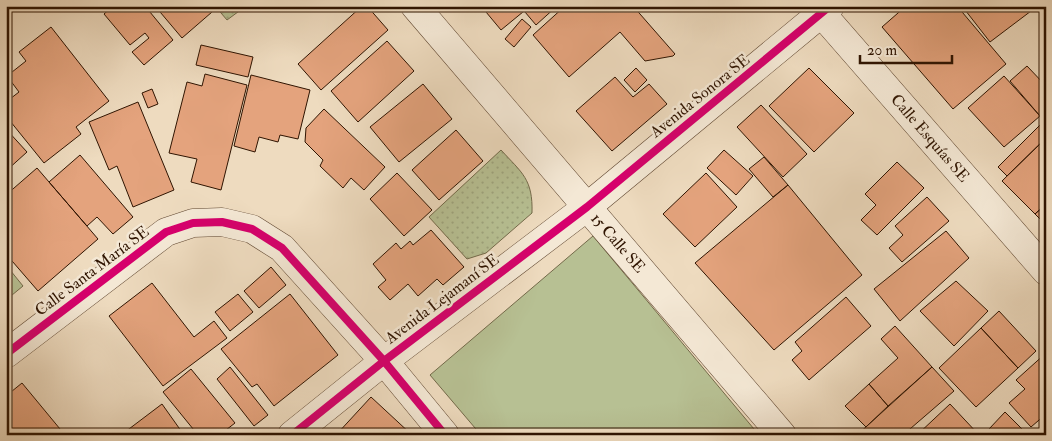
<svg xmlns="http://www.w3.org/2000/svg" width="1052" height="441" font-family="'IM FELL Double Pica',serif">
<defs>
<pattern id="forest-firs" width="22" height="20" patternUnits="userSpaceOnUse" patternTransform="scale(1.25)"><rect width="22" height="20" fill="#b7c093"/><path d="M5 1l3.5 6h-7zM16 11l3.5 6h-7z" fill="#9ea47d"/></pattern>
<pattern id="park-dots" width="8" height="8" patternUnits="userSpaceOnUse" patternTransform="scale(1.25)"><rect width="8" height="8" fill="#b7c093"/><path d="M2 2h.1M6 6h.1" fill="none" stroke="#9ea47d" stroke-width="1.8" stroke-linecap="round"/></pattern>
</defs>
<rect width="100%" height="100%" fill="#eedbbf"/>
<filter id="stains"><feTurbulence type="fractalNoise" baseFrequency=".004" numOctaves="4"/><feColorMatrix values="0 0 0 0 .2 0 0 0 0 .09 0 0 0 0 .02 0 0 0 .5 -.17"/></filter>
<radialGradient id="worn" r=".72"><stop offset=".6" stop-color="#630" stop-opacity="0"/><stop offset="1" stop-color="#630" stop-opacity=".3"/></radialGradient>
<!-- forest -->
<path fill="url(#forest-firs)" stroke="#736a4a" d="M 6,265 L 23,286 L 6,300 Z"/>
<!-- park -->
<path fill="url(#park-dots)" stroke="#736a4a" d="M 215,6 L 246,6 L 227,20 Z
M 501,150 C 522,173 533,179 532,213 L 486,253 L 467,259 L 429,217 Z"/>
<!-- garden -->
<path fill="#b7c093" stroke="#736a4a" d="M 593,236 L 759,435 L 481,435 L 430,375 Z"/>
<!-- building -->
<path fill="#e4a37d" stroke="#2f1401" d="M 113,6 L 145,6 L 173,40 L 144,65 L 132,52 L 149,38 L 145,33 L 130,45 L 104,14 Z
M 155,6 L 208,6 L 212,12 L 182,38 Z
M 362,6 L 367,6 L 388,30 L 321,90 L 298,64 Z
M 481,6 L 528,6 L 529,7 L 501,30 Z
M 532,6 L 557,6 L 536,25 L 525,12 Z
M 565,6 L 633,6 L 675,54 L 673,56 L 645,61 L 620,32 L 569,77 L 533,35 Z
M 644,6 L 654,6 L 648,11 Z
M 906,6 L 957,6 L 1006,64 L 953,109 L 882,27 Z
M 962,6 L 1033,6 L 1035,8 L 990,42 Z
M 522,19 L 531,27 L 514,47 L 505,39 Z
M 51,27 L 109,101 L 76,127 L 81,134 L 44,163 L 6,116 L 6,102 L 19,92 L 7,76 L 26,61 L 19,52 Z
M 387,41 L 414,71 L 358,122 L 331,91 Z
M 201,45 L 253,57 L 248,77 L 196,65 Z
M 1027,66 L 1046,86 L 1046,110 L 1040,116 L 1010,81 Z
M 636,68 L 647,80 L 635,92 L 624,80 Z
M 809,68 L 854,113 L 814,152 L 769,106 Z
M 205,74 L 247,85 L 221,190 L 191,182 L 197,159 L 169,153 L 187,82 L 202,86 Z
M 251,75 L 310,90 L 298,139 L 280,135 L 278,142 L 259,137 L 255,152 L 234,146 Z
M 1004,76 L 1040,116 L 1004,147 L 968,108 Z
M 615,77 L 633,97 L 649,84 L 667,104 L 612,151 L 576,111 Z
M 423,84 L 452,119 L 399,162 L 370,127 Z
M 152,89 L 158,104 L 148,108 L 142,93 Z
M 138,102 L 174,190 L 133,207 L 117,166 L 109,170 L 89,122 Z
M 761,105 L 807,154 L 783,177 L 737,127 Z
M 324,109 L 385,167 L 364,190 L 351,178 L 343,188 L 320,166 L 323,160 L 305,142 L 306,128 Z
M 1046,119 L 1046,138 L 1007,176 L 998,167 Z
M 6,129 L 27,152 L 6,171 Z
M 456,130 L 483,161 L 439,200 L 412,170 Z
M 1046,138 L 1046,204 L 1035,214 L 1002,181 Z
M 724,150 L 753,176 L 736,195 L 707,168 Z
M 80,155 L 133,217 L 113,234 L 97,217 L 87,226 L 49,182 Z
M 764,157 L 788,185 L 773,197 L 749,169 Z
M 897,162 L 924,188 L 877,235 L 861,220 L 876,205 L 865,194 Z
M 37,168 L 98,239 L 38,291 L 6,254 L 6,195 Z
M 397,173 L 432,210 L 404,236 L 370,199 Z
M 706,173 L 737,207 L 695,247 L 663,214 Z
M 788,185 L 862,275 L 774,350 L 695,263 Z
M 927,197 L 949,221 L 902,262 L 889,248 L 903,235 L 895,226 Z
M 1046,204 L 1046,225 L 1035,214 Z
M 431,230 L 464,267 L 443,285 L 437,279 L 418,296 L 408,284 L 390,300 L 378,287 L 386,280 L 373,264 L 396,243 L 401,249 L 410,241 L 413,245 Z
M 946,231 L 969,258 L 900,321 L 874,289 Z
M 271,267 L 286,285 L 259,308 L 244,291 Z
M 956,281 L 988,311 L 954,346 L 920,311 Z
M 152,283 L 194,337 L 214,321 L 227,338 L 163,386 L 109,316 Z
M 238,294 L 253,312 L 230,331 L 215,312 Z
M 290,294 L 338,355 L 274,406 L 257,384 L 252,387 L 221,349 Z
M 846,297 L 871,326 L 809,380 L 792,360 L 802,351 L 795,342 Z
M 999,311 L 1036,351 L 1018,368 L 981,328 Z
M 895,326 L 932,367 L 888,406 L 869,384 L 898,358 L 881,339 Z
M 981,328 L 1018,368 L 976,407 L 939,368 Z
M 1046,353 L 1046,414 L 1031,427 L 1009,403 L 1025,389 L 1016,380 Z
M 230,367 L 268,415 L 254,426 L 217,379 Z
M 932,367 L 954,391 L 903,435 L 857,435 Z
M 191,369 L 235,423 L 226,430 L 230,435 L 198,435 L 163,392 Z
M 22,383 L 65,435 L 14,435 L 6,426 L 6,396 Z
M 869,384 L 888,406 L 866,427 L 845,406 Z
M 371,397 L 412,435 L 336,435 Z
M 162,404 L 184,435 L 121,435 Z
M 950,404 L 979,435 L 917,435 Z
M 1005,412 L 1028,435 L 994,435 L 989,429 Z"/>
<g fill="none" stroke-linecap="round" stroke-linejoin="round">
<defs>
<path id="minor" d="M 815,6 L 1046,271
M 6,354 L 166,232 L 193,223 L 222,222 L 252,229 L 282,248 L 384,361 L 445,435
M 292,435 L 384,361 L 587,207 L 830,6"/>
<path id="tertiary" d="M 415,6 L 782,435"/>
</defs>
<!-- minor casing -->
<use href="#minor" stroke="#5f4630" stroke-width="29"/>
<!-- tertiary casing -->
<use href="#tertiary" stroke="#5f4630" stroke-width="29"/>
<!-- minor -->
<use href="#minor" stroke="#f4e8d5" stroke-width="28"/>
<!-- tertiary -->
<use href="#tertiary" stroke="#f4e8d5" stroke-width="28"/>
<defs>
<path id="cycleway" d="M 6,354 L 166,232 L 193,223 L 222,222 L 252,229 L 282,248 L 384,361 L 445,435
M 292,435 L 384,361 L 587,207 L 830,6"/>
</defs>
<!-- cycleway casing -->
<use href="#cycleway" stroke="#f4e8d5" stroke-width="11"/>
<!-- cycleway -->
<use href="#cycleway" stroke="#d6006c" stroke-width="8"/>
</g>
<g text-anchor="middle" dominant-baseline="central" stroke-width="5" stroke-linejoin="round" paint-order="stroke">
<!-- street labels -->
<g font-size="16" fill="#2f1401" stroke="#f4e8d5">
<text transform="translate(700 96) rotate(-39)">Avenida Sonora SE</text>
<text transform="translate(930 138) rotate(49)">Calle Esquías SE</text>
<text transform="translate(618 243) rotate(49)">15 Calle SE</text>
<text transform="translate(92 271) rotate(-37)">Calle Santa María SE</text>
<text transform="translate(442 299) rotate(-37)">Avenida Lejamaní SE</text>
</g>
</g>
<!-- margin -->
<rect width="1052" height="441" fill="none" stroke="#eedbbf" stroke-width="25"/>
<rect x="8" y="8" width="1037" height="426" fill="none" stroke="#2f1401" stroke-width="2.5"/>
<rect x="12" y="12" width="1027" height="416" fill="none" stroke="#2f1401"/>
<!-- scale -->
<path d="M860 55v8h92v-8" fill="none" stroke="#2f1401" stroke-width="2.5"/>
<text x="867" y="55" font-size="15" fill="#2f1401" stroke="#f4e8d5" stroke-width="4" paint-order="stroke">20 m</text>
<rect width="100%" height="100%" filter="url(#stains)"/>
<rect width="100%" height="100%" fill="url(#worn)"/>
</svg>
